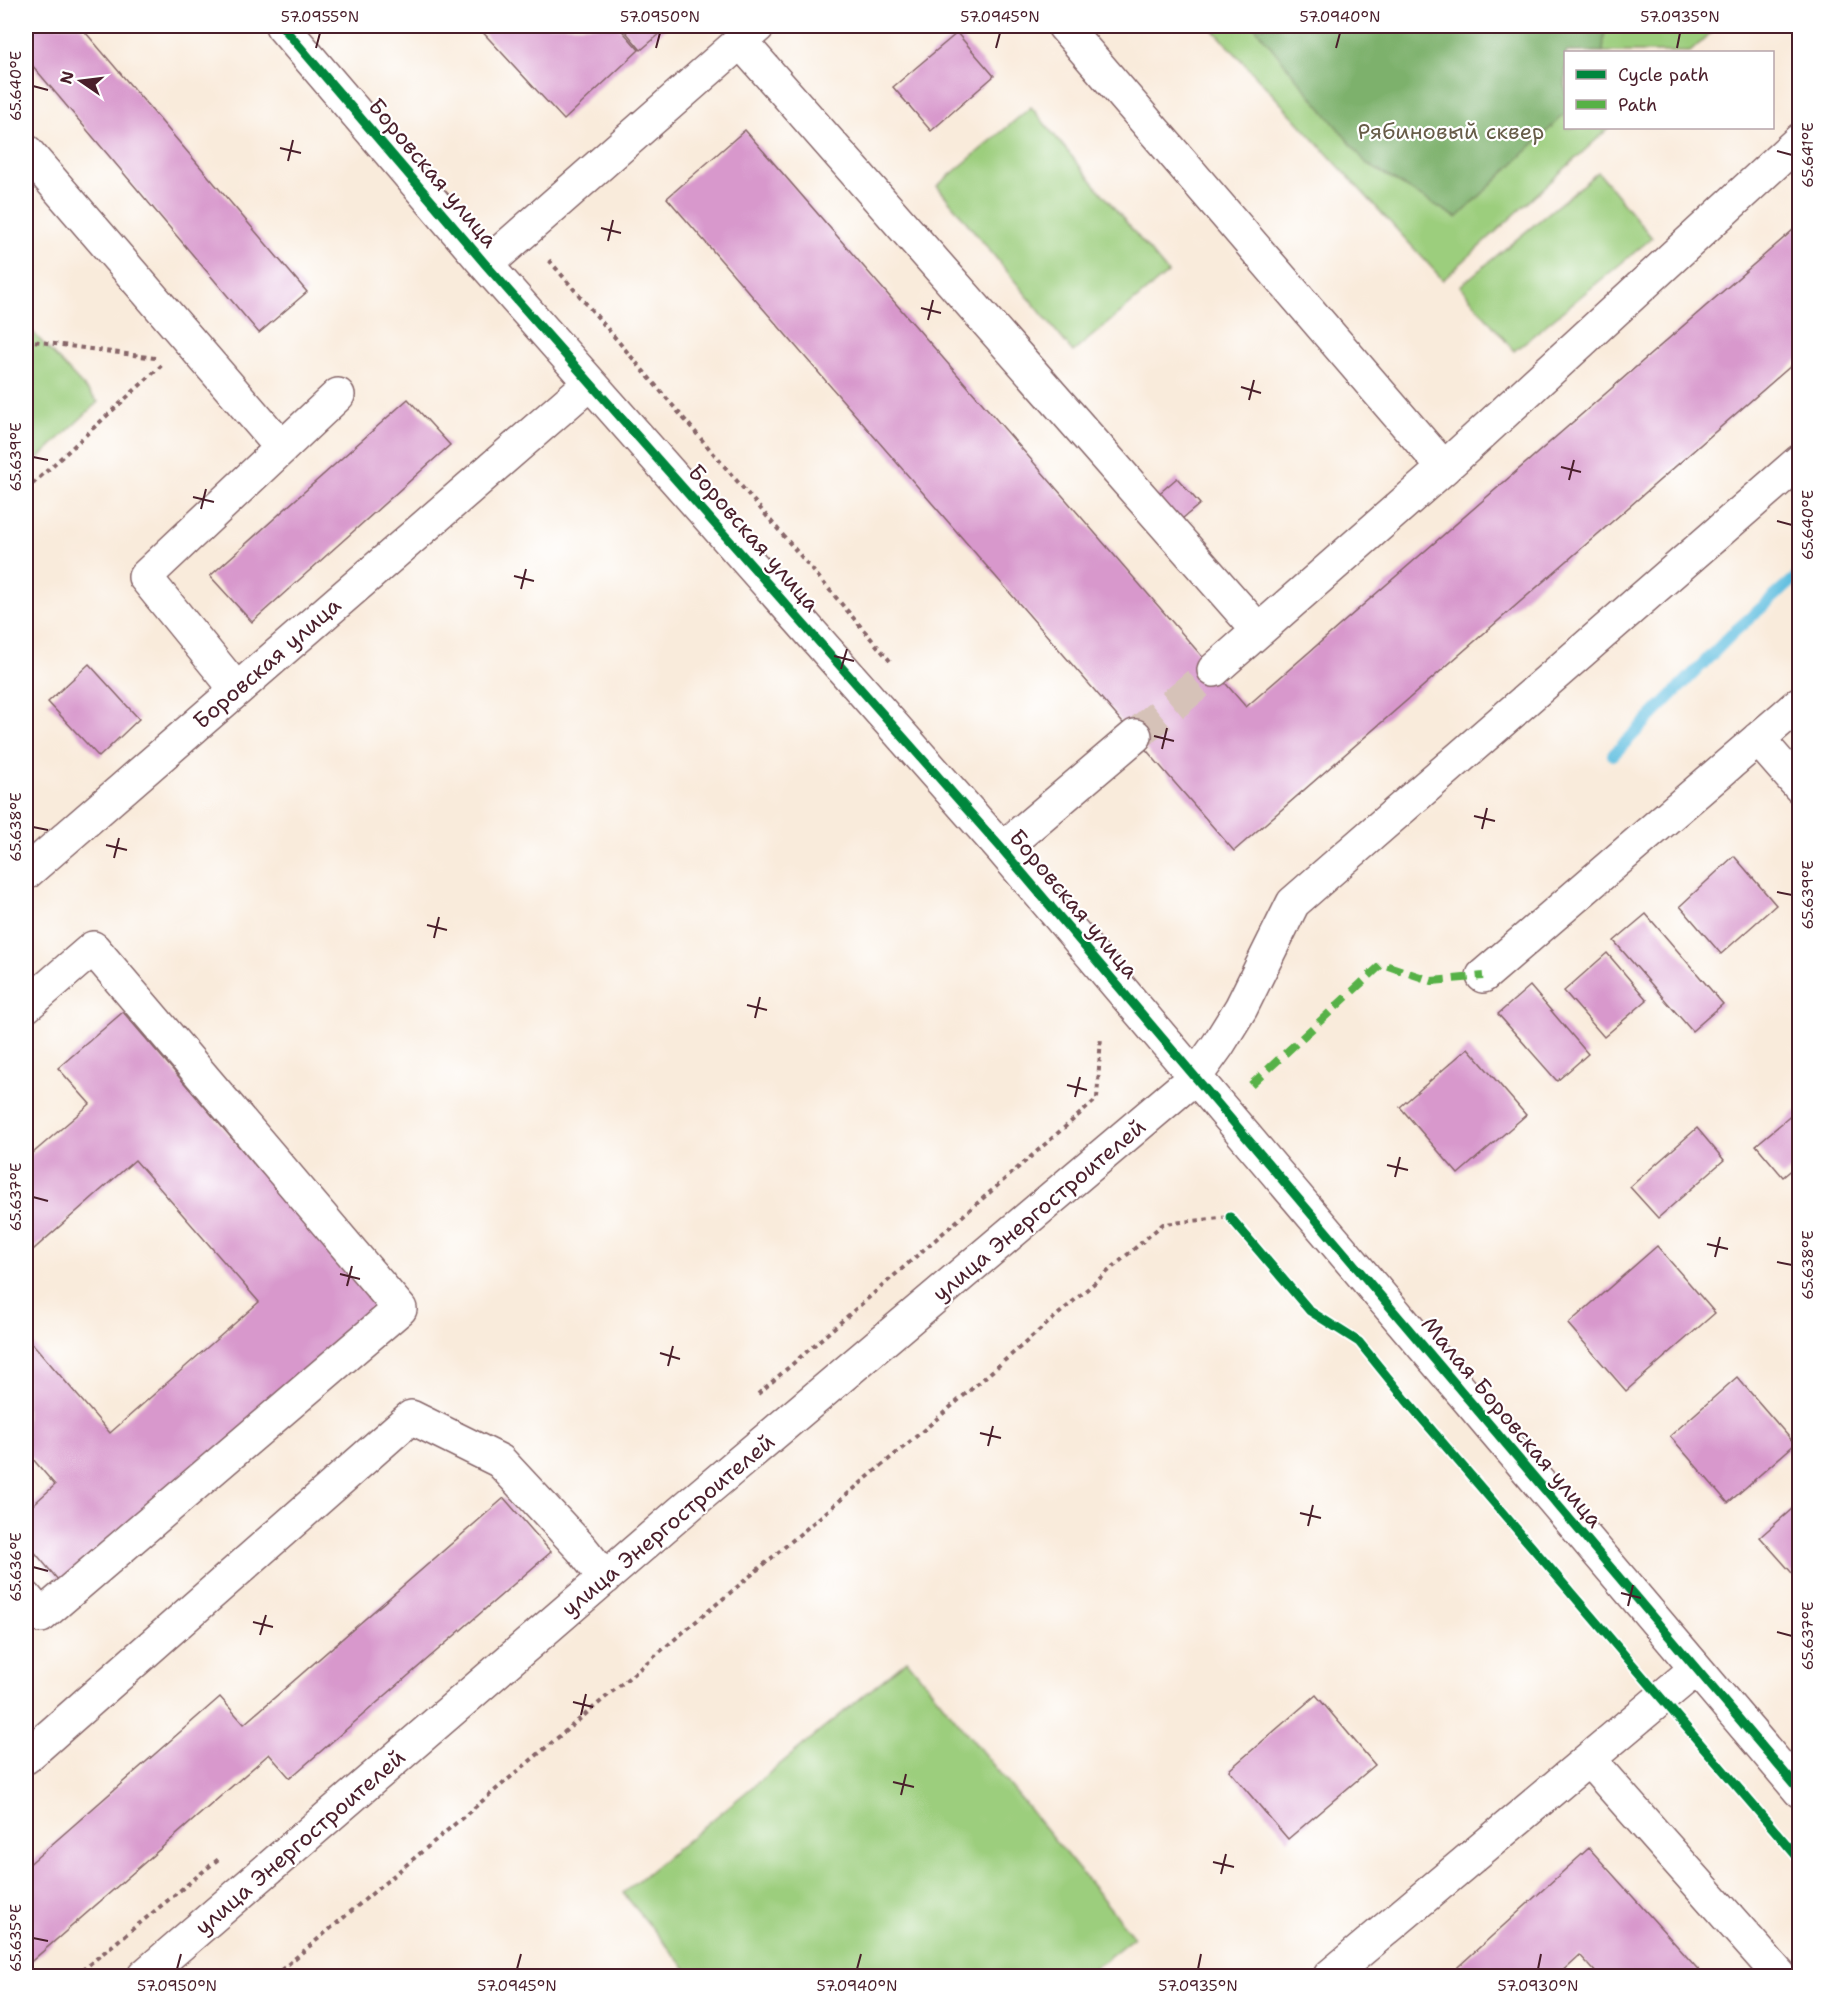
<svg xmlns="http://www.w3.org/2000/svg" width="1825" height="2002" font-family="'Shantell Sans',sans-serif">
<rect width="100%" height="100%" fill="#fff"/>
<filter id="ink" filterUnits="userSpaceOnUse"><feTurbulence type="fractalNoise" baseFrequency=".0167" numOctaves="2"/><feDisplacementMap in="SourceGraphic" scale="12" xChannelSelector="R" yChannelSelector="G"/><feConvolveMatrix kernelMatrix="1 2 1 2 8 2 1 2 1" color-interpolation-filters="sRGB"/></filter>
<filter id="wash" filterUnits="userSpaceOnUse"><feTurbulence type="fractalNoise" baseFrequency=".008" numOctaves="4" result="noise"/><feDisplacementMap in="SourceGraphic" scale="24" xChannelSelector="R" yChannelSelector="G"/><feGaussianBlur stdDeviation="1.35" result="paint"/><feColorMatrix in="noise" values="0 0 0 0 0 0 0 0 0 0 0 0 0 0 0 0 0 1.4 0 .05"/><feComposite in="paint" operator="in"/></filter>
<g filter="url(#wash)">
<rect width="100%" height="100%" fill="#f9ebdb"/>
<!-- green -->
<path fill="#9cce7d" stroke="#737654" stroke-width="1.5" d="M 1210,26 L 1719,26 L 1690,52 L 1566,52 L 1566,128 L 1609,128 L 1443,280 Z
M 1031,107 L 1168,273 L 1073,352 L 937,186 Z
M 1598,172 L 1652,238 L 1514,351 L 1460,286 Z
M 26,325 L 98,402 L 26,470 Z
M 907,1660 L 1134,1937 L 1085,1976 L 692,1976 L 623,1893 Z"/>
<!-- forest -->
<path fill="#7db16c" stroke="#64684c" stroke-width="1.5" d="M 1254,26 L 1605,26 L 1603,52 L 1566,52 L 1565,114 L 1457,218 L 1367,164 Z"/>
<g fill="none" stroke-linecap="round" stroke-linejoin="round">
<!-- stream -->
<path stroke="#62bfe0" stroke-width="12" d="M 1613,755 L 1735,631 L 1800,574"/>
</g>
<g id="blocks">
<!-- building -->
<path fill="#d898cc" d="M 26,26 L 80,26 L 307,292 L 259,333 L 26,58 Z
M 477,26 L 618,26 L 639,50 L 564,120 Z
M 621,26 L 669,26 L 641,50 Z
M 957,33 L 994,76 L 931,131 L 893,87 Z
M 745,130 L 1246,707 L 1800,224 L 1800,358 L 1234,851 L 667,198 Z
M 408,399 L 450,445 L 252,622 L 210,576 Z
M 1177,478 L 1200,504 L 1177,523 L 1155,497 Z
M 89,664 L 139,719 L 99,757 L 48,702 Z
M 1734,856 L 1776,905 L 1721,954 L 1680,906 Z
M 1646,914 L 1723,1004 L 1692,1031 L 1614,941 Z
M 1607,953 L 1647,1000 L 1604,1037 L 1564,991 Z
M 1530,986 L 1588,1054 L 1557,1081 L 1498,1014 Z
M 123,1012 L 381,1311 L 64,1587 L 26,1542 L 26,1511 L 55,1485 L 26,1451 L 26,1336 L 110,1433 L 259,1302 L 135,1160 L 26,1256 L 26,1159 L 90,1104 L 58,1068 Z
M 1468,1048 L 1526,1115 L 1458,1174 L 1400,1107 Z
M 1800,1108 L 1800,1163 L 1783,1177 L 1756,1145 Z
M 1697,1128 L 1724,1160 L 1658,1218 L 1630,1187 Z
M 1657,1246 L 1715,1313 L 1626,1391 L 1568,1324 Z
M 1737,1377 L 1795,1444 L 1728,1503 L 1670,1436 Z
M 504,1498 L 551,1552 L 290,1778 L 269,1754 L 26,1966 L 26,1867 L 220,1697 L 244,1724 Z
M 1800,1502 L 1800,1582 L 1760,1537 Z
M 1316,1695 L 1375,1765 L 1288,1839 L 1229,1770 Z
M 1589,1848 L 1704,1976 L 1599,1976 L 1580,1955 L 1557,1976 L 1448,1976 Z"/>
</g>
</g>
<g filter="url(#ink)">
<use href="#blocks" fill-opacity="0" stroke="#876669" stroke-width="1.5"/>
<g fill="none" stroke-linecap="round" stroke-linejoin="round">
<!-- minor-tunnel -->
<path stroke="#d6c2b8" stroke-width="33" stroke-dasharray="33 16" stroke-linecap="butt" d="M 1135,736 L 1214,670"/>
<defs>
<path id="minor" d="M 282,26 L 486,265 L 1002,849 L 1800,1791
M 1064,26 L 1444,468
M 740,41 L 1258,630
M 26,151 L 282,448
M 486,265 L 758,26
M 1214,670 L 1444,468 L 1800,140
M 236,689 L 145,577 L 338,395
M 1758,739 L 1800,787
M 1002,849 L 1135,736
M 26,873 L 590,383
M 1483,976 L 1800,703
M 26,1006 L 93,948 L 400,1309 L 41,1616 L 26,1598
M 26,1757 L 411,1417 L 500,1461 L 581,1548 L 605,1578
M 1589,1760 L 1780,1976
M 144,1976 L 688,1506 L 1195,1077 L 1218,1045 L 1241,1008 L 1293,903 L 1800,461
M 1330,1976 L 1696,1669"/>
</defs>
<!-- minor casing -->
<use href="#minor" stroke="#876669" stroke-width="36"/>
<!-- path -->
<path stroke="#876669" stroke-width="4" stroke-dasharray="4.5 4.5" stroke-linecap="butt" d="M 549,260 L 890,661
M 26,340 L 155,358
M 26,490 L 162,365
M 758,1394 L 1097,1099 L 1101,1036
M 1685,1727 L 1800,1860
M 75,1976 L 221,1857
M 274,1976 L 925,1429 L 1163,1224 L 1230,1217 L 1310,1311 L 1359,1342 L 1637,1671"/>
<!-- minor -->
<use href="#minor" stroke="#fff" stroke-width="33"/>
<!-- quiet -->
<path stroke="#57b146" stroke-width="8" stroke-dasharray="15 8" stroke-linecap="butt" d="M 1251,1085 L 1382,964 L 1432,981 L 1483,976"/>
<defs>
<path id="cycleway" d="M 282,26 L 486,265 L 1002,849 L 1800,1791
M 1230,1217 L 1310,1311 L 1359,1342 L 1406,1400 L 1800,1860"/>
</defs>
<!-- cycleway casing -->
<use href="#cycleway" stroke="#fff" stroke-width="13"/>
<!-- cycleway -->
<use href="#cycleway" stroke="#00873e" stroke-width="9"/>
</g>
</g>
<!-- ticks -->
<path fill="none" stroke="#4a1f2b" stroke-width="2" d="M 316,48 L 320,33M 656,48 L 660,33M 996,48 L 1000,33M 1336,48 L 1340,33M 1677,48 L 1680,33M 33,86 L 48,90M 280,148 L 301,153M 1777,151 L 1792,155M 288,161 L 293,140M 601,228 L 621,233M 608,241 L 613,220M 921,308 L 941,313M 928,320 L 933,300M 1241,387 L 1261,393M 1249,400 L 1254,380M 33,457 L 48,460M 1561,467 L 1581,472M 1569,480 L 1574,460M 193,497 L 214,502M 201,509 L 206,489M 1777,521 L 1792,525M 514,576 L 534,581M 521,589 L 526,569M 834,656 L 854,661M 841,669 L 847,649M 1154,736 L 1174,741M 1162,749 L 1167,728M 1474,816 L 1495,821M 33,827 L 48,830M 1482,829 L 1487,808M 106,845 L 127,850M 114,858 L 119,838M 1777,892 L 1792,895M 427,925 L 447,930M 434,938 L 439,917M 747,1005 L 767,1010M 755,1018 L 760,997M 1067,1085 L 1087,1090M 1075,1097 L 1080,1077M 1387,1165 L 1408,1170M 1395,1177 L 1400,1157M 33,1197 L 48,1201M 1707,1244 L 1728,1249M 1715,1257 L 1720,1237M 1777,1262 L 1792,1265M 340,1274 L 360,1279M 347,1286 L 352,1266M 660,1353 L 680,1359M 668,1366 L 673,1346M 980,1433 L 1001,1438M 988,1446 L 993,1426M 1300,1513 L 1321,1518M 1308,1526 L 1313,1505M 33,1567 L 48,1571M 1621,1593 L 1641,1598M 1628,1606 L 1633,1585M 253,1622 L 273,1627M 1777,1632 L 1792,1636M 260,1635 L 266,1615M 573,1702 L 593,1707M 581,1715 L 586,1694M 893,1782 L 914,1787M 901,1795 L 906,1774M 1213,1862 L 1234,1867M 1221,1874 L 1226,1854M 33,1938 L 48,1941M 177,1969 L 181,1954M 517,1969 L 521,1954M 857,1969 L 861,1954M 1198,1969 L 1201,1954M 1538,1969 L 1541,1954"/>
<g text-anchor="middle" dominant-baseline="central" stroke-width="4.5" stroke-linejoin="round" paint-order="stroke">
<!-- park labels -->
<g font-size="22" fill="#675c48" stroke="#fff">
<text x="1451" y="131">Рябиновый сквер</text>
</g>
<!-- street labels -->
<g font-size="22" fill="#4a1f2b" stroke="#fff">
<text transform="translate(433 173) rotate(50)">Боровская улица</text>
<text transform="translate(754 538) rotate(49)">Боровская улица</text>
<text transform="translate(267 663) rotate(-41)">Боровская улица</text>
<text transform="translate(1074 904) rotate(50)">Боровская улица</text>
<text transform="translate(1039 1210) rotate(-40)">улица Энергостроителей</text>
<text transform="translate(1512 1422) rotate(50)">Малая Боровская улица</text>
<text transform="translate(668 1525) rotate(-40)">улица Энергостроителей</text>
<text transform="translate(300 1842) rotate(-41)">улица Энергостроителей</text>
</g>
</g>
<!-- margin -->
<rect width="1825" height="2002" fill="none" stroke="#fff" stroke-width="66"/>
<!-- legend -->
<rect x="1564" y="51" width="210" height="78" fill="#ffffff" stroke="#b7a5aa" stroke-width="1.5"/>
<rect x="1576" y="70" width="30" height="9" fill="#00873e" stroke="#b7a5aa" stroke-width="1.5"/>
<text x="1618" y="81" font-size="18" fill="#4a1f2b">Cycle path</text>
<rect x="1576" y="100" width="30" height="9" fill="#57b146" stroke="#b7a5aa" stroke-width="1.5"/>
<text x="1618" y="111" font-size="18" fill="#4a1f2b">Path</text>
<!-- north arrow -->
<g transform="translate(81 81) rotate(284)" stroke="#ffffff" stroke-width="4.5" paint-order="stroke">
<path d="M0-4.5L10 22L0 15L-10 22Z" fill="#4a1f2b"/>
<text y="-9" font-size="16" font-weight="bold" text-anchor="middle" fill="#4a1f2b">N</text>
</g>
<rect x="33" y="33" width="1759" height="1936" fill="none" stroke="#4a1f2b" stroke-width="2"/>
<g font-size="15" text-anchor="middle" fill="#4a1f2b">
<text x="320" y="22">57.0955°N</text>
<text x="660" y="22">57.0950°N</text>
<text x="1000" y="22">57.0945°N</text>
<text x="1340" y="22">57.0940°N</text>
<text x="1680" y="22">57.0935°N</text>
<text transform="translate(16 86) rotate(-90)" y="5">65.640°E</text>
<text transform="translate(1808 155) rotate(-90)" y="5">65.641°E</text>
<text transform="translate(16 457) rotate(-90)" y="5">65.639°E</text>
<text transform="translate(1808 525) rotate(-90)" y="5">65.640°E</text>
<text transform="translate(16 827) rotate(-90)" y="5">65.638°E</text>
<text transform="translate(1808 895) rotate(-90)" y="5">65.639°E</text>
<text transform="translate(16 1197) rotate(-90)" y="5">65.637°E</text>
<text transform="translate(1808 1265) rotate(-90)" y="5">65.638°E</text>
<text transform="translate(16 1567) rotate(-90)" y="5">65.636°E</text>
<text transform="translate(1808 1636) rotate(-90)" y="5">65.637°E</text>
<text transform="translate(16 1938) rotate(-90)" y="5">65.635°E</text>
<text x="177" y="1991">57.0950°N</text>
<text x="517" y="1991">57.0945°N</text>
<text x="857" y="1991">57.0940°N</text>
<text x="1198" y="1991">57.0935°N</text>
<text x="1538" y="1991">57.0930°N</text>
</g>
</svg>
